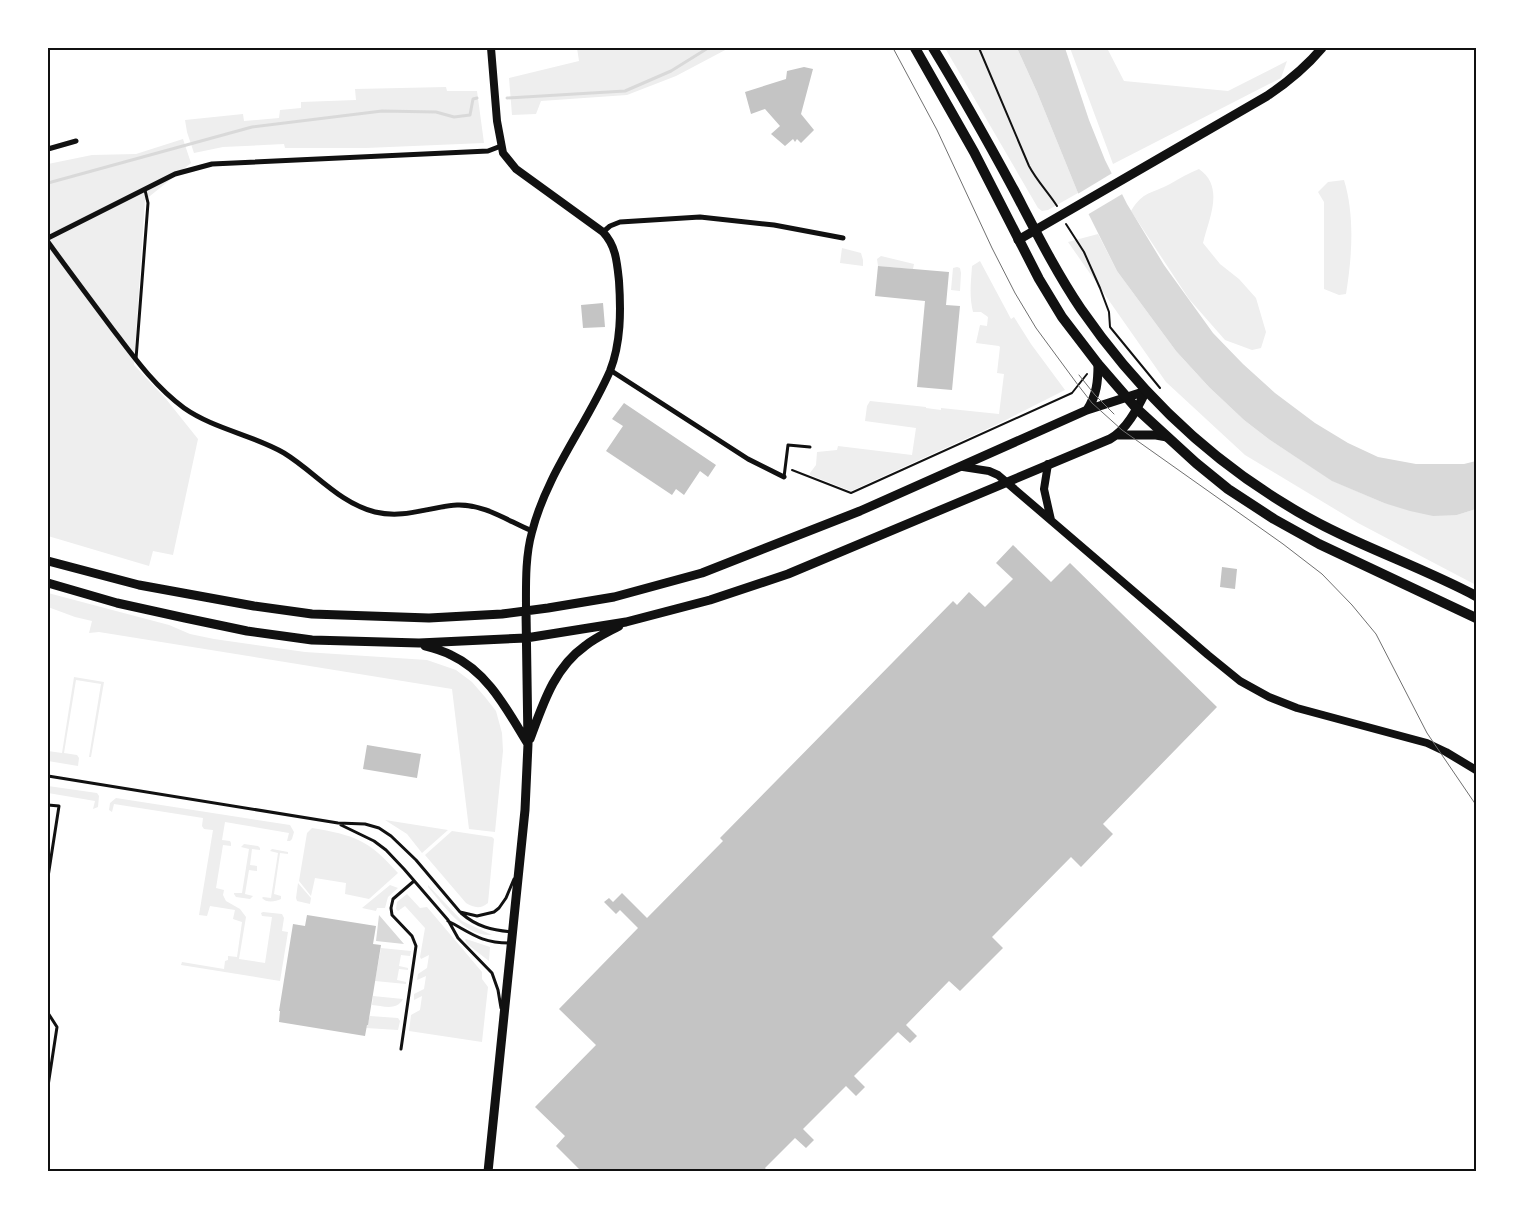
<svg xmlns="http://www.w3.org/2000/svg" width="1524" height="1219" font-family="'Space Grotesk',sans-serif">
<rect width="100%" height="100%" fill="#fff"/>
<!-- green -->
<path fill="#eee" d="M 577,48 L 734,48 L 729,48 L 676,76 L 627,95 L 541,101 L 536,114 L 512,115 L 509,78 L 579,61 Z
M 945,48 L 1017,48 L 1037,92 L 1078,193 L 1048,210 L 1042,211 L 1038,208 Z
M 1070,48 L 1107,48 L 1124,81 L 1228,91 L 1287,61 L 1281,78 L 1113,164 Z
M 446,87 L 447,91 L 477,91 L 484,143 L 366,148 L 285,148 L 284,144 L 223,147 L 194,153 L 187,132 L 185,120 L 243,114 L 244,121 L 279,118 L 280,110 L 301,108 L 301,102 L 356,100 L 355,89 Z
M 183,139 L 191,163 L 145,200 L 134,365 L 166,399 L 198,439 L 173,555 L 153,551 L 149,566 L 48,536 L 48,164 L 92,155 L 136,154 Z
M 1199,169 C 1225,187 1209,218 1203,243 L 1220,264 L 1239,279 L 1256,298 L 1266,332 L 1261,348 L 1252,350 L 1225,340 L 1189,299 L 1131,211 C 1143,191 1151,194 1170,184 C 1180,178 1189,173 1199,169 Z
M 1344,180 C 1355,216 1352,257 1346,294 L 1339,295 L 1324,289 L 1324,202 L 1318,192 L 1328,182 Z
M 1098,234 L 1117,271 L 1176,351 L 1209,387 L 1244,420 L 1270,440 L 1333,481 L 1384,503 L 1457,515 L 1476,509 L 1476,585 L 1358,523 L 1245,455 L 1166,382 L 1068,242 Z
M 842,248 L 861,253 L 863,260 L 863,266 L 840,263 Z
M 881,256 L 914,264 L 913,269 L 878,266 L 877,259 Z
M 980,261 L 1011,319 L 1014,317 L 1031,344 L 1065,390 L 998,424 L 851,491 L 810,475 L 810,473 L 816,465 L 817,452 L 837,450 L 838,446 L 912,455 L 916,428 L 865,421 L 867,406 L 870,401 L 926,407 L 926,408 L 941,410 L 941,408 L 999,414 L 1004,374 L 997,373 L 1000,347 L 999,346 L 976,343 L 980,325 L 987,326 L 988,317 L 981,312 L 973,312 C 969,296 971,282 972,266 Z
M 957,267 L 960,268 L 961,273 L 960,291 L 951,290 L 953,268 Z
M 48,593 L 169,625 L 190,634 L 214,639 L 305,652 L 427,660 L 456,670 L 472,682 L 485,697 L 496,711 L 502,733 L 503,751 L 495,832 L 469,829 L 452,689 L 99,632 L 89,633 L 92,621 L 75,617 L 48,607 Z
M 74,677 L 104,682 L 91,757 L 89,757 L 101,684 L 76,680 L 64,753 L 77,755 L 79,758 L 78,766 L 48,761 L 48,751 L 62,753 Z
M 48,786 L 97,793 L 99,796 L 98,807 L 93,809 L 95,801 L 48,793 Z
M 116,798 L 290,825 L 294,832 L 292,839 L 290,841 L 287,841 L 289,833 L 225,822 L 222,840 L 230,841 L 231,843 L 231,846 L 223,845 L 216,888 L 224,890 L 223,895 L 226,901 L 240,909 L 246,917 L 239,959 L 265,963 L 272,917 L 262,916 L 261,913 L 263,912 L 282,914 L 284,918 L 282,931 L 288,932 L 280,981 L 181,965 L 182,962 L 224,969 L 225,961 L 228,960 L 228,956 L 237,957 L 242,922 L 233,919 L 235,910 L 210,906 L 207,916 L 199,915 L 213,830 L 204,829 L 202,826 L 203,818 L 114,804 L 112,812 L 109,810 L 110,803 Z
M 385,820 L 448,830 L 422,853 L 407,834 Z
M 312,828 C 354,835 369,840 398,873 L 369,899 L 345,894 L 346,883 L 315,878 L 311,896 L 299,881 L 307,833 Z
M 452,831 L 492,837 L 494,839 L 488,903 C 481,909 474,908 466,903 L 425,855 Z
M 244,844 L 258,846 L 260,848 L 260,850 L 252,849 L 250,865 L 257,866 L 257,871 L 249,870 L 245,894 L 253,896 L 250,899 L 236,897 L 234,894 L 234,893 L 242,893 L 249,849 L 241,847 Z
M 272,849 L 288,852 L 288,854 L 280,853 L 274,894 L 281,896 L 281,899 C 275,902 266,903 262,898 L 263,897 L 271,898 L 278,853 L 270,851 Z
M 298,883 L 311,898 L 310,904 L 297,901 L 296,898 Z
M 390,885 L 398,888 L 388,897 L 385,908 L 377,908 L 376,911 L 362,908 Z
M 428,885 L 462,921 L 492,935 C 465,937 444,906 428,887 Z
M 407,894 L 420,908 L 427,907 L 482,972 L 482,979 L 488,987 L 482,1042 L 409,1031 L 411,1015 L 420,1010 L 422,996 L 414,1000 L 414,994 L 424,989 L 426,976 L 417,980 L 418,974 L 427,968 L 429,955 L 421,959 L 420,957 L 425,928 L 405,906 L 398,911 L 396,909 L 397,902 Z
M 466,939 L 490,947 L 489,961 L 467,944 L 465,940 Z
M 381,948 L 411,951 L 410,956 L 401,955 L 399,966 L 408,968 L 408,970 L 399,969 L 397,980 L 406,982 L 406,984 L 375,981 Z
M 373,996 L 403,999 C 397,1011 383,1006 372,1005 Z
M 370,1016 L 398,1018 L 400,1021 L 398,1030 L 366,1028 Z"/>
<!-- water -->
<path fill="#d9d9d9" d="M 1017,48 L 1065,48 L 1089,120 L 1105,160 L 1127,204 L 1164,265 L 1213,333 L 1243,364 L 1275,393 L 1315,423 L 1348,443 L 1378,457 L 1416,464 L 1464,464 L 1476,461 L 1476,509 L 1457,515 L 1433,516 L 1410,511 L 1384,503 L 1332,481 L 1270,440 L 1244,420 L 1209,387 L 1176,351 L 1117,271 L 1078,193 L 1037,92 Z
M 379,915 L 404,944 L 376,941 Z"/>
<!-- pier -->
<path fill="#fff" d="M 1114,172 L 1124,193 L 1087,215 L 1076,195 Z"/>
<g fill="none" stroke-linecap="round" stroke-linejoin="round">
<!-- stream -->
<path stroke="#d9d9d9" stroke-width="3" d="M 507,98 L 625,91 L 671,71 L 708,48
M 48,183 L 252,127 L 382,111 L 436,112 L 454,117 L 470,115 L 473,99 L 477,98"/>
</g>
<!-- building -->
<path fill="#c4c4c4" d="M 804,67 L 813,69 L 801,114 L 814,130 L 801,143 L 797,139 L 795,142 L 793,139 L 785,146 L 771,134 L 780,126 L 765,109 L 751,114 L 745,92 L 786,79 L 787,71 Z
M 878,266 L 949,272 L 946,305 L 960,306 L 952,390 L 917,387 L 925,301 L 875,296 Z
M 603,303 L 605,327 L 583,328 L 581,305 Z
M 624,403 L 716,465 L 708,477 L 700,471 L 684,495 L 676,489 L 672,495 L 606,451 L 623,426 L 612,419 Z
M 1013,545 L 1051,582 L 1070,563 L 1217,707 L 1103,824 L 1113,834 L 1081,867 L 1071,857 L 992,937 L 1003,948 L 960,991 L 949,981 L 906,1025 L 917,1036 L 910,1043 L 898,1032 L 854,1076 L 865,1087 L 856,1096 L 846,1086 L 803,1129 L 814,1140 L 806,1148 L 795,1138 L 765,1168 L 768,1172 L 582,1172 L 556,1146 L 565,1136 L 535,1107 L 596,1045 L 559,1009 L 638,928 L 620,910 L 616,914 L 604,902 L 609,898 L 613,902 L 622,893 L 647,918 L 723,841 L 720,838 L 953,601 L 957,605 L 969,592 L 985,607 L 1013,579 L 996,563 Z
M 1222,567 L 1237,569 L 1235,589 L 1220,587 Z
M 367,745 L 421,754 L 417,778 L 363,769 Z
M 307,915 L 376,926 L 373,944 L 381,945 L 368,1025 L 367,1025 L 365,1036 L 279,1022 L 280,1011 L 279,1011 L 293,924 L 305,926 Z"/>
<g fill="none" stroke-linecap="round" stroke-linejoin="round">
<!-- path -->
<path stroke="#111" stroke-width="2" d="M 979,48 L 1029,166 C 1037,181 1048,192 1057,206
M 1066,224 L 1084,252 L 1100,288 L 1109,312 L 1110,327 L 1160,388
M 792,470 L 851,493 L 1072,393 L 1087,374"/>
<!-- service -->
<path stroke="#111" stroke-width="3" d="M 136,359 L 148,203 L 145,190
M 784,477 L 788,445 L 810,447
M 48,776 L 338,823 L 365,824 L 379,828 L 391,836 L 416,860 L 460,912 L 477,916 L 494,912 L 499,908 L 506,898 L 514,879
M 48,805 L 59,806 L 48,877
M 341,825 L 374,841 L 386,850 L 404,869 L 448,920 L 458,938 L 492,973 L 498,990 L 501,1008
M 461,913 C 477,927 492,930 512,932
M 448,921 C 471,933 481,943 509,943
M 48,1013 L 57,1027 L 48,1086
M 401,1049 L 416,946 L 412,936 L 392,915 L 391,908 L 393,899 L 414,881"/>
<!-- minor -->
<path stroke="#111" stroke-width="5" d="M 48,149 L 76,141
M 603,232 L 610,226 L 620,222 L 700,217 L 774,225 L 843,238
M 48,238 L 175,174 L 212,164 L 488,151 L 501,146
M 48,242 C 69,271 90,299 111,327 C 133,356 154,386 184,408 C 214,429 253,435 284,453 C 315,472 339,503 375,512 C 405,519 428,507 457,505 C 484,504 508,521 532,531
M 610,370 L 748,459 L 784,477"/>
<!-- tertiary -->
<path stroke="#111" stroke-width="8" d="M 491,48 L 497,121 L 503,153 L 516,169 L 603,232 C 616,246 617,262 619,281 C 621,311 621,343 610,371 C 586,426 547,473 532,532 C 525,557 526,585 526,611
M 1048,464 L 1044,489 L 1051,520
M 963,467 L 989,471 L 998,475 L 1208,655 L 1240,681 L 1269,697 L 1297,708 L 1427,743 L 1446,752 L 1476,770"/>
<!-- secondary -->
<path stroke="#111" stroke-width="9" d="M 1018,240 L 1267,96 C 1288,82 1306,67 1322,48
M 1087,410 C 1097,395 1098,381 1098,364
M 1117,435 L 1156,435 L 1167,437
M 48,561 L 139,585 L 254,606 L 312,614 L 429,618 L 502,614 L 548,608 L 614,597 L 702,573 L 860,511 L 1087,410 L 1146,391
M 48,583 L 117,603 L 185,618 L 247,631 L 312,640 L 419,643 L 526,638 L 626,622 L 710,600 L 788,574 L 1110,439 C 1127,430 1138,407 1146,391
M 425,646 C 433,648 443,651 451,655 C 488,672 507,710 528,744
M 530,739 C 543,704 554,668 585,646 C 595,638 608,632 619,626
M 488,1172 L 525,810 L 528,744 L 526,611"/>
<!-- primary -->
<path stroke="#111" stroke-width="10" d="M 915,48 L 974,152 L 1039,279 L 1062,317 L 1098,364 L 1137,409 L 1196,463 L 1228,489 L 1274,519 L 1319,544 L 1476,618
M 933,48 C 961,94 988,142 1014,190 C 1035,230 1056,272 1081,309 C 1135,387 1204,455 1285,504 C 1345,542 1414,563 1476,596"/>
<!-- tram -->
<path stroke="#707070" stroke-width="1" d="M 893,48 L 937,130 L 992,248 L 1015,293 L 1036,328 L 1078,385 L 1092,403 L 1122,430 L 1283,544 L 1322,574 L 1352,605 L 1376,634 L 1427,733 L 1476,805
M 1079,375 L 1095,395 L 1114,414"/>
</g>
<!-- border -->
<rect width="1524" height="1219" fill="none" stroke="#ffffff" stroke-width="98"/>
<rect x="49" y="49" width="1426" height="1121" fill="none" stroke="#111" stroke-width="2"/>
</svg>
